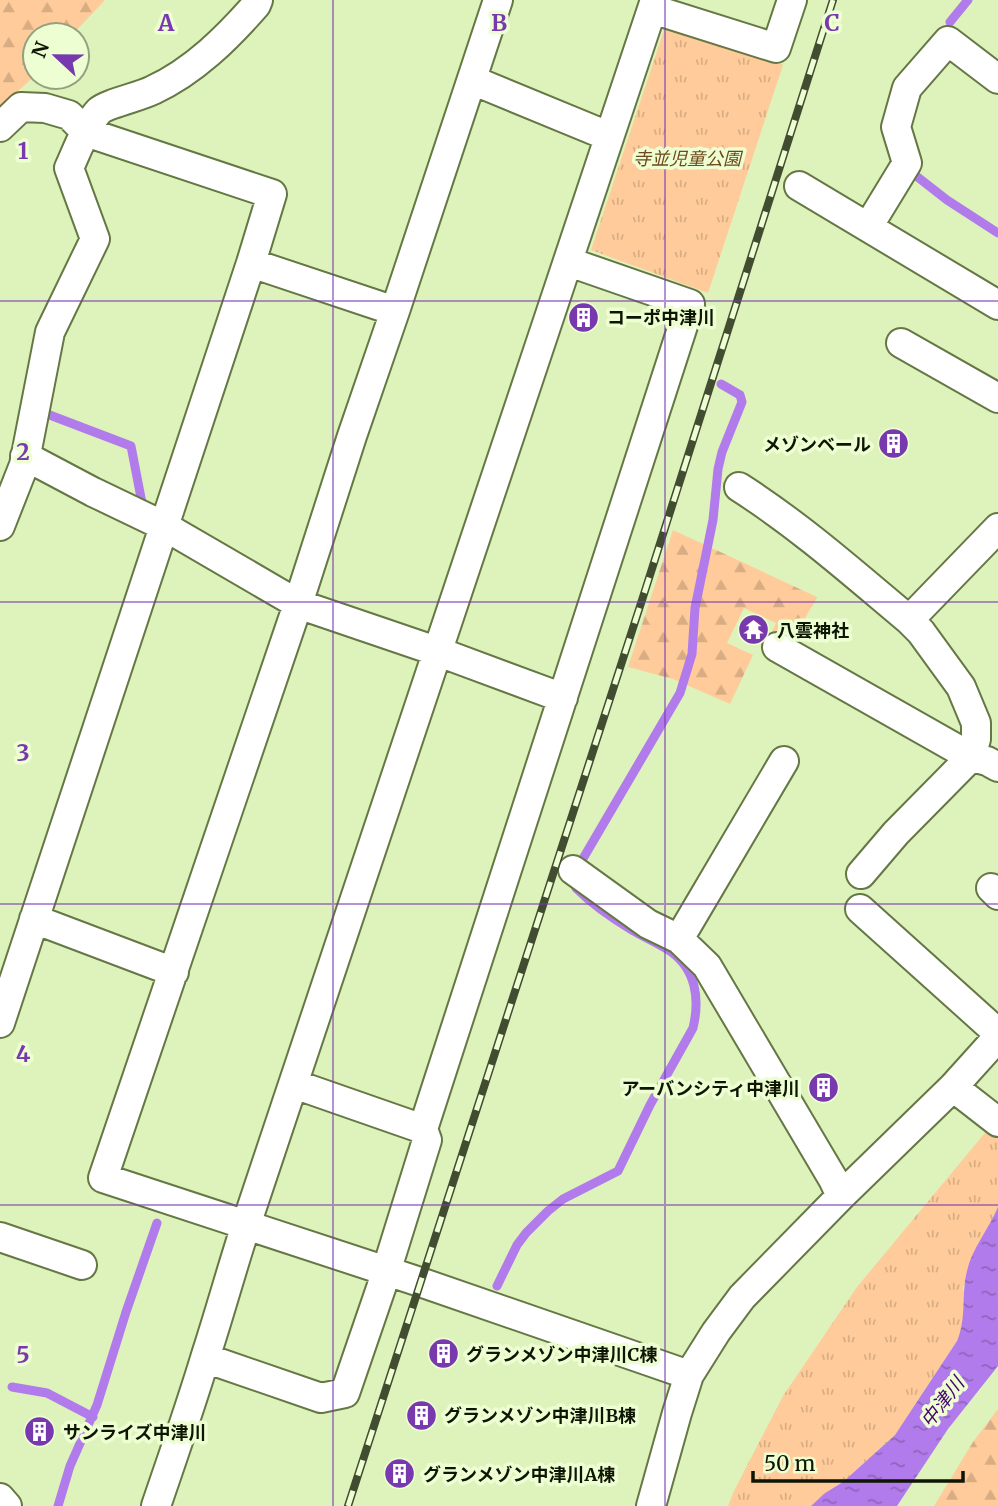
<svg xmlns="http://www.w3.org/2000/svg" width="998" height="1506" font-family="Merriweather,'Noto Sans JP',serif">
<defs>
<pattern id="grass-tufts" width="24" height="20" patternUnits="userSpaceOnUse" patternTransform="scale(1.75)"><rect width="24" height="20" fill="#ffcb9a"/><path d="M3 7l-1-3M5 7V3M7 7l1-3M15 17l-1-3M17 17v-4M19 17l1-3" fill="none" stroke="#d9ad83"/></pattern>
<pattern id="forest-firs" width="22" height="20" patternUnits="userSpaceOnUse" patternTransform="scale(1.75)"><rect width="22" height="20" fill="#ffcb9a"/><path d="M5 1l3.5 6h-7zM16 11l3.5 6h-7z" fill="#d9ad83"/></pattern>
<pattern id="water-ripples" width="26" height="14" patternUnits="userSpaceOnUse" patternTransform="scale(1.75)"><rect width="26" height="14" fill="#b27beb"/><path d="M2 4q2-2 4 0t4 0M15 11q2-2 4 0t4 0" fill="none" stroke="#8f64bc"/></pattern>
</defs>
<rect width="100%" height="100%" fill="#ddf3bb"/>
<!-- grass -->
<path fill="url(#grass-tufts)" d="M 665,27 L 783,65 L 708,293 L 591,250 Z
M 989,1128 L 998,1135 L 998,1207 L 963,1287 C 967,1305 964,1324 957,1341 L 895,1435 L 843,1482 L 825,1493 L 811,1506 L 728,1506 L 734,1491 L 783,1396 L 857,1287 Z"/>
<!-- forest -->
<path fill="url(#forest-firs)" d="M 0,0 L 105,0 L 72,35 L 35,35 L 35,75 L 25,85 L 0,106 Z
M 673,530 L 817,597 L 791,643 L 772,632 L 776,623 L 744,608 L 727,643 L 753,655 L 730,704 L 673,679 L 628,667 Z
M 998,1409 L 998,1506 L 934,1506 L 973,1442 Z"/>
<!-- water -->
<path fill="url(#water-ripples)" d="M 998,1207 L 998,1366 L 948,1429 L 897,1506 L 811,1506 L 825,1493 L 843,1482 L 895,1435 L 957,1341 C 967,1318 961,1294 967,1271 C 972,1248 989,1229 998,1207 Z"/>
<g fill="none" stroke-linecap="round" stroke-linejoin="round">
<!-- stream -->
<path stroke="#b27beb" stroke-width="9" d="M 950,22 L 968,0
M 915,175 L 947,200 L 998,233
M 47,414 L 131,446 L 142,503
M 581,862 L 680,693 L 692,654 L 695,608 L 713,520 L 718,469 L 722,452 L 742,402 L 740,395 L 721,384
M 497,1286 L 517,1245 L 526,1233 L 548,1211 L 563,1199 L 618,1171 L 650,1105 L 693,1028 C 700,999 696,969 670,951 C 658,943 644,937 632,930 C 612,918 592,904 576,888
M 12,1387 L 47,1393 L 93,1417
M 58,1506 L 70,1466 L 97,1405 L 126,1312 L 157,1223"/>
<defs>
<path id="minor" d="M 498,0 L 395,311 L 352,436 L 298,604 L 103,1178 L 420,1282 L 689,1375
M 652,9 L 776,48 L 792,0
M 472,80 L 608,136
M 0,127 L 21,107 L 45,108 L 69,115 L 86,132 L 272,194 L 251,263 L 0,1023
M 799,186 L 998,305
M 868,227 L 907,163 L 896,127 L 907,88 L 948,41 L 998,79
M 251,263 L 395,311
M 901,343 L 998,398
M 25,456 L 93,492 L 164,526 L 298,604 L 439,652 L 563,698
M 739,487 C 800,526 854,574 909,620
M 0,526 L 24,465 L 50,332 L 95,239 L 69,168 C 76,153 87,123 99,111 C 106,104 142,96 153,90 C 194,71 227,38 256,5 L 258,0
M 777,647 L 971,757 L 987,761 L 998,767
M 573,870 L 648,924 L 679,939 L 707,966 L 833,1179 L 841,1196
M 861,874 L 896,833 L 971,757 L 976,739 L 976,723 L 961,687 L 921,632 L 909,620 L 998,528
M 991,888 L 998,895
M 860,909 L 998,1033
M 34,919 L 174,972
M 679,939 L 784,761
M 294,1084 L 423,1129
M 953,1087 L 998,1122
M 0,1237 L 82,1265
M 205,1358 L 321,1398 L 345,1393 L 381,1288 L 427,1140 L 423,1129 L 690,304 L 569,262
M 0,1498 L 7,1506
M 156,1506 C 173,1456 191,1405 206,1355 C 220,1312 232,1268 246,1225 C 385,817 518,408 655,0
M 651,1506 L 677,1413 L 689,1375 L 716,1332 L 742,1297 L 841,1196 L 953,1087 L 998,1037"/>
</defs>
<!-- minor casing -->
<use href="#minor" stroke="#657745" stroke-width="32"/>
<!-- minor -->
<use href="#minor" stroke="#fff" stroke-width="28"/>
<defs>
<path id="rail" d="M 348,1506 L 643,597 L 833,0"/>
</defs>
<!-- rail casing -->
<use href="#rail" stroke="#424c31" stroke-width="8"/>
<!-- rail -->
<use href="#rail" stroke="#edfed2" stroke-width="5" stroke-dasharray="16" stroke-linecap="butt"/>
</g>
<!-- grid -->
<path fill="none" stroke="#7839ae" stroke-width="2" stroke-opacity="0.55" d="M 333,0 L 333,1506M 665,0 L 665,1506M 0,301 L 998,301M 0,602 L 998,602M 0,904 L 998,904M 0,1205 L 998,1205"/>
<!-- icons -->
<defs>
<symbol id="building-disc" viewBox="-11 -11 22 22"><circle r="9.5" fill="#7839ae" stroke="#edfed2"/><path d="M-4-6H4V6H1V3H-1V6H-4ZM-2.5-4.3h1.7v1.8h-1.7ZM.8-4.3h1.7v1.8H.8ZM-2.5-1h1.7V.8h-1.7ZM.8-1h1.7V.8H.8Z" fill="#fff"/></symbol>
<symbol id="temple-disc" viewBox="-11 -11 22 22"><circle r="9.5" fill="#7839ae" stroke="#edfed2"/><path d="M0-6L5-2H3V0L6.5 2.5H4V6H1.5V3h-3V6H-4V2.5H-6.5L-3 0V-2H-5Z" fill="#fff"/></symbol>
</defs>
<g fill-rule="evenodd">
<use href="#building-disc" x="566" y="300" width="35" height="35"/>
<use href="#building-disc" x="876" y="426" width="35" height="35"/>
<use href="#temple-disc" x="736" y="612" width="35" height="35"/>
<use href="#building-disc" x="806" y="1070" width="35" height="35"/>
<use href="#building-disc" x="426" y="1336" width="35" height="35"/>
<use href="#building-disc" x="404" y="1398" width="35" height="35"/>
<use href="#building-disc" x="22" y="1414" width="35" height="35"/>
<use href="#building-disc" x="382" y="1456" width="35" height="35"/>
</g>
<g text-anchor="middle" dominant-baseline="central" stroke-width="7" stroke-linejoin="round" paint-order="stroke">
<!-- park labels -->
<g font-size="18" font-style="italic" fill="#70481d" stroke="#edfed2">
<text x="687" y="158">寺並児童公園</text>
</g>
<!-- poi labels -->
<g font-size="18" font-weight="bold" fill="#0e1503" stroke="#edfed2" text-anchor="start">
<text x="607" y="317">コーポ中津川</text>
<text x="871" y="444" text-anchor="end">メゾンベール</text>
<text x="777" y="630">八雲神社</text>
<text x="800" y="1088" text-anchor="end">アーバンシティ中津川</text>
<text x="466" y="1354">グランメゾン中津川C棟</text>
<text x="444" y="1415">グランメゾン中津川B棟</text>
<text x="63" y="1432">サンライズ中津川</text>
<text x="423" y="1474">グランメゾン中津川A棟</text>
</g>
<!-- water labels -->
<g font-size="19" font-style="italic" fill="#44046e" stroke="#edfed2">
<text transform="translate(942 1402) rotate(-52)">中津川</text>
</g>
</g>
<g font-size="23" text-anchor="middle" font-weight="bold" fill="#7839ae" stroke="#edfed2" stroke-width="7" stroke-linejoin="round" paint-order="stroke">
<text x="166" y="31">A</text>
<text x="499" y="31">B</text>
<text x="832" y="31">C</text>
<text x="23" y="159">1</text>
<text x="23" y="460">2</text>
<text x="23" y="761">3</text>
<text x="23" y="1062">4</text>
<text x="23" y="1363">5</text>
</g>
<!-- north arrow -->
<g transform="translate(56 56) rotate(292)"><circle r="33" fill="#edfed2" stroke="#94a17f" stroke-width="2"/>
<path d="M0-5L12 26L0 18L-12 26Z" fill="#7839ae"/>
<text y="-10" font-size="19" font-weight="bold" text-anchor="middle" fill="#0e1503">N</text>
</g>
<!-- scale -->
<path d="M753 1471v10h210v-10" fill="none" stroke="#0e1503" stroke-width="3.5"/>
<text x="764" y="1471" font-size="21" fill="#0e1503" stroke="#edfed2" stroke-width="5" paint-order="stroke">50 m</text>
</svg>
